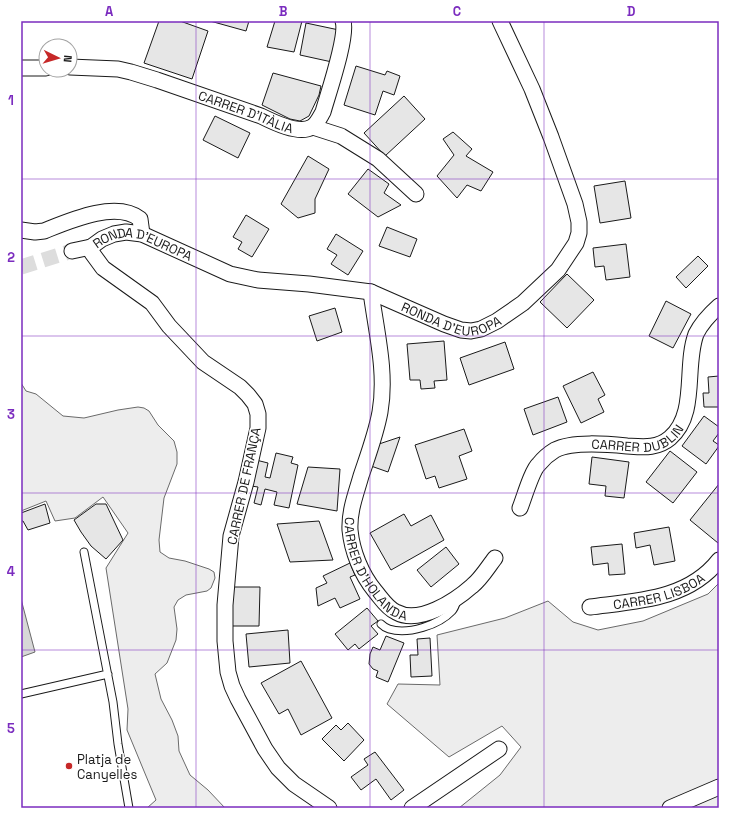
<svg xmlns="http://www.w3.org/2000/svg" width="740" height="829" font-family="'Space Grotesk',sans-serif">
<rect width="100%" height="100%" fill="#fff"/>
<!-- built -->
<path fill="#ededed" stroke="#6a6a6a" d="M 21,383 L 26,391 L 36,394 L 63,416 L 84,418 L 118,410 L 138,407 L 144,408 L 149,411 L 158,425 L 174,441 L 177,452 L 177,464 L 164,498 L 159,540 L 160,552 L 169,558 L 185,561 L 209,569 L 214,572 L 215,578 L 211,588 L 207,591 L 186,595 L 178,600 L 174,607 L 177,629 L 176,640 L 167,663 L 155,674 L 161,699 L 172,720 L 178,736 L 179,751 L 190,775 L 208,790 L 225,808 L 147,808 L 156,800 L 127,730 L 128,709 L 106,568 L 128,533 L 103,497 L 75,518 L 55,521 L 46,501 L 21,511 Z
M 719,583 L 719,808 L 459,808 L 500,775 L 521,747 L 502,726 L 449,757 L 387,704 L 398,684 L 440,685 L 437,635 L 505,618 L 548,601 L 573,622 L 598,630 L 643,621 L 708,594 Z"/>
<!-- water -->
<path fill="#d7d7d7" stroke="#6a6a6a" d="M 21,599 L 35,652 L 21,657 Z"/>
<!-- building -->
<path fill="#e6e6e6" stroke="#1a1a1a" d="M 159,21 L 180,21 L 208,31 L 192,79 L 144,63 Z
M 210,21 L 249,21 L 246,31 Z
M 275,21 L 302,21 L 294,52 L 267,47 Z
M 306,23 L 339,30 L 332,62 L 300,55 Z
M 356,66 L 385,75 L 387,71 L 400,76 L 394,95 L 383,91 L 375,115 L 344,105 Z
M 273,73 L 321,86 L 319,95 L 309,116 L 300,121 L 290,119 L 262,105 Z
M 404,96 L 425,119 L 385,156 L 364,133 Z
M 215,116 L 250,133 L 238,158 L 203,140 Z
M 453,132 L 472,149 L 466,156 L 493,172 L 481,191 L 467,185 L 457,198 L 437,176 L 454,155 L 443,139 Z
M 308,156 L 329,169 L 315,199 L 315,213 L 298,218 L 281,204 Z
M 368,169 L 389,184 L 384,193 L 401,205 L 378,217 L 348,194 Z
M 625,181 L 631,218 L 600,223 L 594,186 Z
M 246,215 L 269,229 L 252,257 L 238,249 L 242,242 L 233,237 Z
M 387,227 L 417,239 L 410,257 L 379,246 Z
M 336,234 L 363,251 L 348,275 L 331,264 L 337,255 L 327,249 Z
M 626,244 L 630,277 L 606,280 L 604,266 L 595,267 L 593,248 Z
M 698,256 L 708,266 L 686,288 L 676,277 Z
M 567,274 L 594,300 L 567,328 L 540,302 Z
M 666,301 L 691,314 L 673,348 L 649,336 Z
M 335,308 L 342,332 L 317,341 L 309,316 Z
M 444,341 L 447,380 L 434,381 L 435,388 L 421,389 L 420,380 L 410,380 L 407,344 Z
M 505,342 L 514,369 L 469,385 L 460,358 Z
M 593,372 L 605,395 L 598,399 L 604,412 L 581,423 L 563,386 Z
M 719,376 L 719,407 L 704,407 L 703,393 L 709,393 L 708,377 Z
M 558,397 L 567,422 L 533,435 L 524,409 Z
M 704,416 L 719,427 L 719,433 L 713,441 L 719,445 L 719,446 L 706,464 L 682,446 Z
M 464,429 L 472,451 L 459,456 L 467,479 L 439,488 L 435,476 L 426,479 L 415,445 Z
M 400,437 L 388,472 L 371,466 L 379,444 Z
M 670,451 L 697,472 L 673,503 L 646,482 Z
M 276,453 L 293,457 L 291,463 L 298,465 L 289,508 L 274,505 L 277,492 L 265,489 L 261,505 L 254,503 L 258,487 L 251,486 L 256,460 L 268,463 L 265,477 L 270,478 Z
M 592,457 L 629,462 L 624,498 L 605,496 L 606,486 L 589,484 Z
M 308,467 L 340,469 L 337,511 L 297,504 Z
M 719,484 L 719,542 L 718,543 L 690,520 Z
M 45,504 L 50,523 L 28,530 L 23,521 L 21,521 L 21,513 Z
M 96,504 L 106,504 L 123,540 L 106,559 L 91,546 L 81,532 L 74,520 Z
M 404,514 L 411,526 L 431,515 L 444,540 L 391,570 L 370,533 Z
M 319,521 L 333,560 L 290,562 L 277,524 Z
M 669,527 L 675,561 L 654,565 L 650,545 L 636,548 L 634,533 Z
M 622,544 L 625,574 L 609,575 L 608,563 L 593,565 L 591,547 Z
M 446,547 L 459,564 L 431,587 L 417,570 Z
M 350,563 L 355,575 L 350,577 L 360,599 L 340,608 L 335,598 L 318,606 L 316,588 L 327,583 L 323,576 Z
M 231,587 L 260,587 L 259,626 L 230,626 Z
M 367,608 L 378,621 L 371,626 L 378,634 L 359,649 L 355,644 L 348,650 L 335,634 Z
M 288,630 L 290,663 L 249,667 L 246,634 Z
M 386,636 L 404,643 L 388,682 L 376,677 L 378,671 L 373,669 L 369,664 L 370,654 L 373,647 L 380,650 Z
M 430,638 L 432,676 L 411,677 L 410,655 L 418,655 L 417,639 Z
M 301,661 L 332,718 L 301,735 L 288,709 L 279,714 L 261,683 Z
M 348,723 L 364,740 L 344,761 L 322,739 L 336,725 L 341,730 Z
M 375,752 L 404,790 L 391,800 L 376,779 L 361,790 L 351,777 L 368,765 L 364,759 Z"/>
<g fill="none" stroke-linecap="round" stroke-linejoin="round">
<!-- minor-tunnel -->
<path stroke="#ddd" stroke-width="15" stroke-dasharray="15 8" stroke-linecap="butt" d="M 21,267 L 72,251"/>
<defs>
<path id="service" d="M 84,552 L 113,702 L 118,744 L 129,808
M 381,624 C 383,626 386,628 389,629 C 408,635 439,625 452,611 C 455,608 456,603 457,600
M 21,694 L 108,674"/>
<g id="minor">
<path id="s1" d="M 70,67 L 118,69 L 131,72 L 157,80 L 261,116 C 273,122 299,135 312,127 C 317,124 320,117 323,112 C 328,94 348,36 343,21"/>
<path d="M 21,68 L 46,68"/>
<path d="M 313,127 L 341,136 L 378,159 L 416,194"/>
<path d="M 21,230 L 35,232 L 44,231 C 69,221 116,200 140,219 L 142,234"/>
<path d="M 91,247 L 92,253 L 103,268 L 152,303 L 169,326 L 203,362 L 240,387 L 248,395 L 255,404 L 258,414 L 258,428 L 246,482 L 231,536 L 225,605 L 225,641 L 228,672 L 232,686 L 238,699 L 265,749 L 278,768 L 294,784 L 329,808"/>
<path id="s2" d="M 72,251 L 91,247 L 102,239 L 114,234 L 126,232 L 142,234 L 230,274 L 258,280 L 309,284 L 371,292 L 444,324 L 461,330 L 471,331 L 481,329 L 497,321 L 523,303 L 558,270 L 576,243 L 579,233 L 579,222 L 575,204 L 551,137 L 532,89 L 500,21"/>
<path id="s3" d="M 371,292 C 376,331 387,372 380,412 C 376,434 368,455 361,476 C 356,494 349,511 350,530 C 352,551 361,574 375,591 C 381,598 387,608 396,612 C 419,625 455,601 472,586 C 481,579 488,567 495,558"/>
<path id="s4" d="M 520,508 C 524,498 532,470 539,464 C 543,459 550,453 555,450 C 572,441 607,444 627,446 C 643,447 657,449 670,438 C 698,414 684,367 696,334 C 701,324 710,314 719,306"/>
<path id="s5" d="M 590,607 C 636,601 688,600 719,560"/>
<path d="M 412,808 L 499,749"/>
<path d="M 670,808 L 719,787"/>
</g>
</defs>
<!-- service casing -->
<use href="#service" stroke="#1a1a1a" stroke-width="9"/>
<!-- minor casing -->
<use href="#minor" stroke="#1a1a1a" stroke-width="17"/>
<!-- service -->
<use href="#service" stroke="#fff" stroke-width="7"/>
<!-- minor -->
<use href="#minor" stroke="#fff" stroke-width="15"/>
</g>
<!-- grid -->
<path fill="none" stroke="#7b2cbf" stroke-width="1" stroke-opacity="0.55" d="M 196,21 L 196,808M 370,21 L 370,808M 544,21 L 544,808M 21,179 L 719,179M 21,336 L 719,336M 21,493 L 719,493M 21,650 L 719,650"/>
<!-- markers -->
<circle fill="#c62828" stroke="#fff" stroke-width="1.5" cx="69" cy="766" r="4"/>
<g text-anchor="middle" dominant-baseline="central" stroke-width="3" stroke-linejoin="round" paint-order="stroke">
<!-- street labels -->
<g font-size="13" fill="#1a1a1a" stroke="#fff">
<text stroke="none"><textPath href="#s1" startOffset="183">CARRER D'ITÀLIA</textPath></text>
<text stroke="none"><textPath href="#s2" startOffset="76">RONDA D'EUROPA</textPath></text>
<text stroke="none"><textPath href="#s2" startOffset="400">RONDA D'EUROPA</textPath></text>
<text stroke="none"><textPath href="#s4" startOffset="155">CARRER DUBLIN</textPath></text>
<text transform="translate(244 486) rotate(-78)">CARRER DE FRANÇA</text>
<text stroke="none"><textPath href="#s3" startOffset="291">CARRER D'HOLANDA</textPath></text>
<text stroke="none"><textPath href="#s5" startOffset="71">CARRER LISBOA</textPath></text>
</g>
<!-- poi labels -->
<g font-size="13" fill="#1a1a1a" stroke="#fff" text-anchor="start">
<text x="77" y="759">Platja de<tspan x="77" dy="15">Canyelles</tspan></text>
</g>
</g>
<!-- border -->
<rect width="740" height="829" fill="none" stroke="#ffffff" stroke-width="44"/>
<!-- north arrow -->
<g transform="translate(58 58) rotate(95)"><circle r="19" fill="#ffffff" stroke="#a3a3a3"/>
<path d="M0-3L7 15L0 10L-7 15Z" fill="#c62828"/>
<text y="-6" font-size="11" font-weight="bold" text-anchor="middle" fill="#1a1a1a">N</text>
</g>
<rect x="22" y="22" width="696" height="785" fill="none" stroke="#7b2cbf" stroke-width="1.5"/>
<g font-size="13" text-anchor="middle" font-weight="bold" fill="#7b2cbf">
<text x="109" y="16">A</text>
<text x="283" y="16">B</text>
<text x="457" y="16">C</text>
<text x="631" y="16">D</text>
<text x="11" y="105">1</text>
<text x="11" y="262">2</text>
<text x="11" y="419">3</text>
<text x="11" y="576">4</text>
<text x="11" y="733">5</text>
</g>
</svg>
